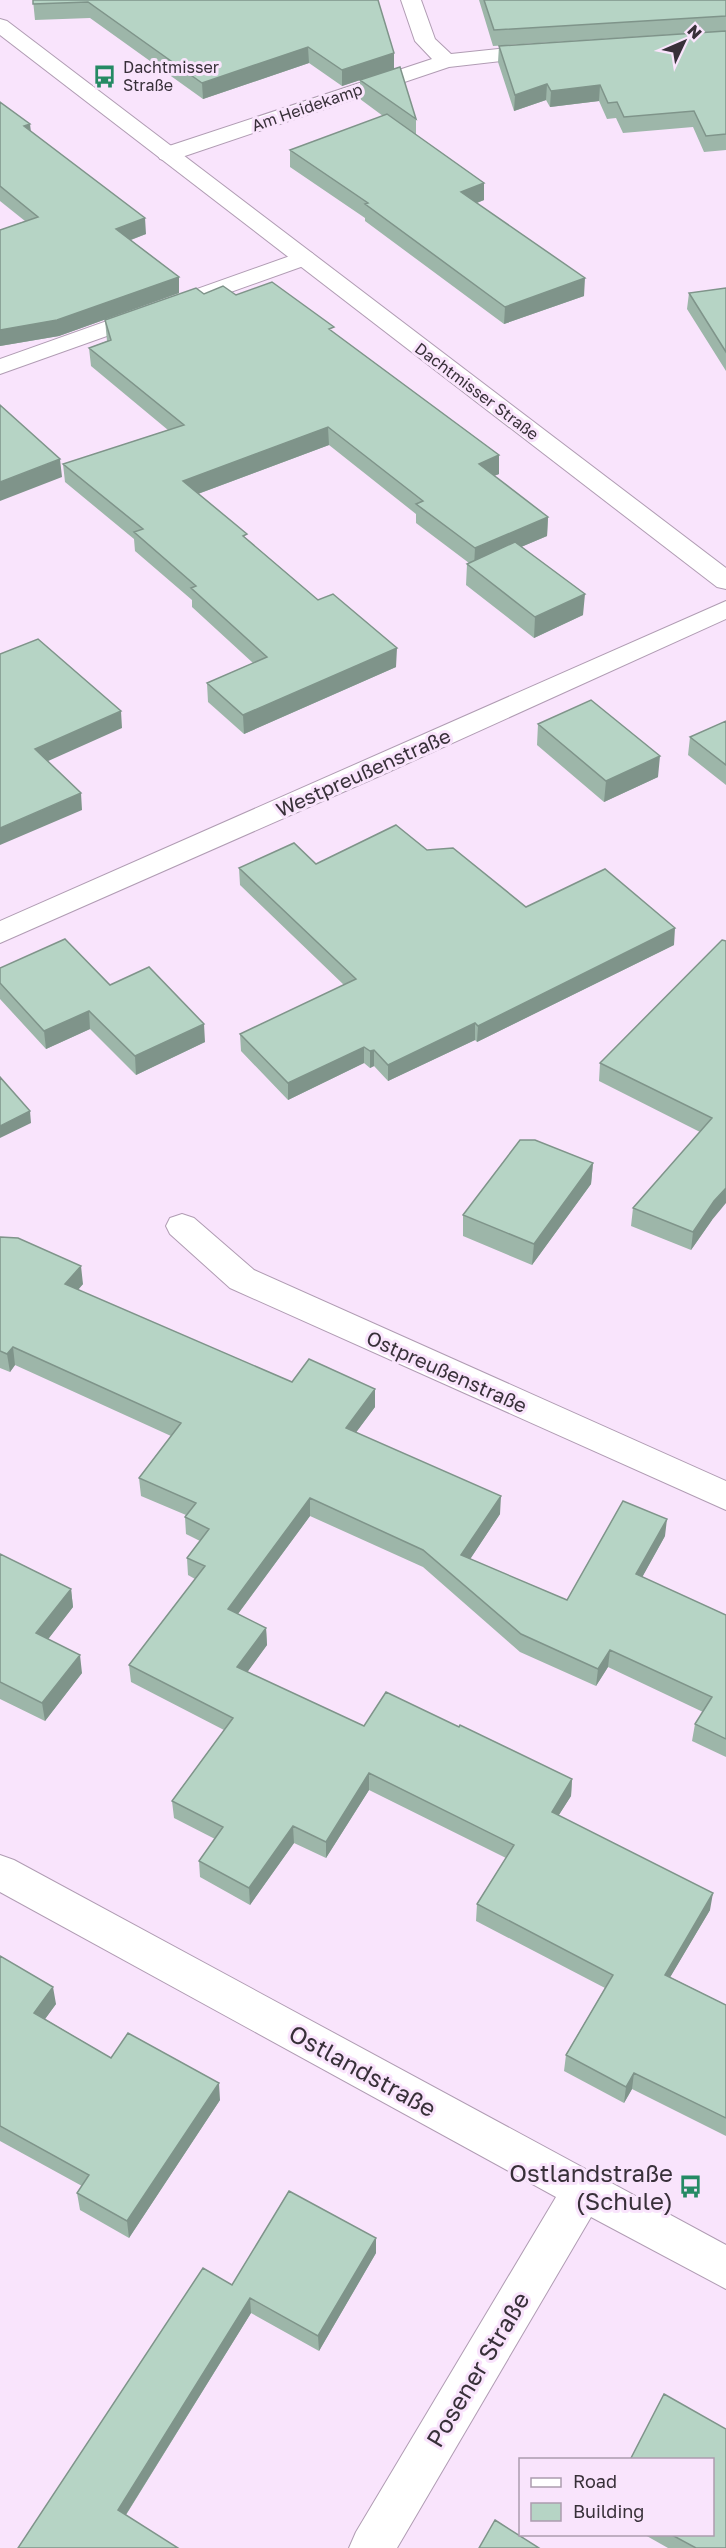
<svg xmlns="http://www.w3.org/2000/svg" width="726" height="2548" font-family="'Golos Text',sans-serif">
<rect width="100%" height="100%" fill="#f9e4fc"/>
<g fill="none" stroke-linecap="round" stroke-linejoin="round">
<defs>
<path id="minor" d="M 401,0 L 421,0 L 435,39 L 451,54 L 544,44 L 551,46 L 554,50 L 551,54 L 544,56 L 449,67 L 176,159 L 168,161 L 160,159 L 157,154 L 160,149 L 432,59 L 415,41 Z
M 304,251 L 312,253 L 316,258 L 312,263 L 0,374 L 0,359 Z
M 726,601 L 726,619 L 384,774 L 0,943 L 0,921 Z
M 182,1214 L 194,1218 L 254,1270 L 726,1481 L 726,1510 L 230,1288 L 170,1234 L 166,1226 L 170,1218 Z
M 0,1855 L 14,1860 L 726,2245 L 726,2289 L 591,2217 L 397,2548 L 349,2548 L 356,2532 L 556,2197 L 0,1892 Z"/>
<path id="tertiary" d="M 0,19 L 7,21 L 726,568 L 726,589 L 717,587 L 0,35 Z"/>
</defs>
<!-- minor casing -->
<use href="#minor" stroke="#b09cb3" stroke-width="2"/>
<!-- tertiary casing -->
<use href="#tertiary" stroke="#b09cb3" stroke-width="2"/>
<!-- minor -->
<use href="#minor" fill="#fff" fill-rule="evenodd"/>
<!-- tertiary -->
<use href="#tertiary" fill="#fff" fill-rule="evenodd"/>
</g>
<!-- wall -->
<path fill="#9db6a9" d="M 33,0 L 378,0 L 394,69 L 416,119 L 416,135 L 484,183 L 484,200 L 477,203 L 584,296 L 504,324 L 365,221 L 365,218 L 290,167 L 290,150 L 383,116 L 360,99 L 360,80 L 342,86 L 309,63 L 203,99 L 90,18 L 35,20 Z
M 479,0 L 726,0 L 726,31 L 493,46 Z
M 726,31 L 726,150 L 704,152 L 693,127 L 623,133 L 616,118 L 607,119 L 599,101 L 550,107 L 546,100 L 514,111 L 498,62 L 499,46 Z
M 0,102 L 31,131 L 146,234 L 131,240 L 179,277 L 179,293 L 59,336 L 0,346 L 0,230 L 25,221 L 0,201 Z
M 726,288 L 726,371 L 687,309 L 689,293 Z
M 204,294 L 236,295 L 334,333 L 499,455 L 499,474 L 494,476 L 548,517 L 547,536 L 521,547 L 583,615 L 534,638 L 466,585 L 467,564 L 469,563 L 416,523 L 416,514 L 329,445 L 198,494 L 247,539 L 396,667 L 244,734 L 208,702 L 207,683 L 253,663 L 192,607 L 192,600 L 135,551 L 134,539 L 65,482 L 63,464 L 168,430 L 91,366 L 89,348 L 107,341 L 105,320 Z
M 726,721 L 726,785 L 688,755 L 690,737 Z
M 538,724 L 658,777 L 604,802 L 537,745 Z
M 427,850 L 526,907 L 674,945 L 477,1042 L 475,1040 L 388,1081 L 374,1066 L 370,1068 L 364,1063 L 288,1100 L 241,1051 L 240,1034 L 344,985 L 240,885 L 239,868 L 316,864 Z
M 722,940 L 712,1220 L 691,1250 L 631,1226 L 633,1208 L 700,1132 L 599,1081 L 600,1063 Z
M 0,968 L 110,985 L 205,1042 L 136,1075 L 90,1029 L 46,1049 L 0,999 Z
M 593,1163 L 591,1184 L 532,1265 L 463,1236 L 463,1215 Z
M 0,1237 L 83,1284 L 78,1290 L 292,1382 L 375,1389 L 375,1407 L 356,1432 L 500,1514 L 470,1559 L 567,1600 L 665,1536 L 642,1577 L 726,1615 L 726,1757 L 692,1741 L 695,1724 L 703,1712 L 608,1667 L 596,1686 L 520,1652 L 423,1567 L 310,1516 L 238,1614 L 266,1628 L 267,1645 L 247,1672 L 364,1726 L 459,1727 L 572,1779 L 571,1796 L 558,1816 L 710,1910 L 670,1977 L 726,2005 L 726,2136 L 632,2089 L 624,2103 L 564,2071 L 566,2055 L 605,1988 L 476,1921 L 477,1904 L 506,1858 L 369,1790 L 326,1858 L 294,1843 L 250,1905 L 200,1877 L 199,1861 L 215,1839 L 174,1818 L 172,1801 L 224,1730 L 131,1682 L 129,1665 L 195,1579 L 188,1575 L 187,1558 L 200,1541 L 186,1534 L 185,1517 L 186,1515 L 141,1496 L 139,1478 L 171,1436 L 15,1365 L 10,1372 L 0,1368 Z
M 0,1554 L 71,1589 L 73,1607 L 48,1639 L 82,1673 L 45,1721 L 0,1699 Z
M 0,1956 L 56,2004 L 45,2019 L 111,2058 L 220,2100 L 129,2238 L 80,2210 L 77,2193 L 82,2186 L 0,2141 Z
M 376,2253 L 319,2351 L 251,2313 L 126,2515 L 18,2548 L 232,2285 Z
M 645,2535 L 712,2535 L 726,2548 L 668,2548 Z"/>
<!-- shaded-wall -->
<path fill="#7f948a" d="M 308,47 L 309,63 L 203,99 L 202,83 Z
M 394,53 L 394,69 L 342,86 L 342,70 Z
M 547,84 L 546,100 L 514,111 L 515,95 Z
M 600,85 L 599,101 L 550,107 L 551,91 Z
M 30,124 L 32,140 L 24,126 Z
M 484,183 L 484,200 L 461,209 L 461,192 Z
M 145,218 L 146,234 L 117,245 L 116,229 Z
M 179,277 L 179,293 L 59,336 L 0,346 L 0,330 Z
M 585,278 L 584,296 L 504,324 L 505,307 Z
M 328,427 L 329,445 L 184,499 L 183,481 Z
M 499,455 L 499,474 L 478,482 L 479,464 Z
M 60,459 L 62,477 L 0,501 L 0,482 Z
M 548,517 L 547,536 L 474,567 L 475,548 Z
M 585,594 L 583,615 L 534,638 L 535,617 Z
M 397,648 L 396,667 L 244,734 L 243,715 Z
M 121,711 L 122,728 L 37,766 L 35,749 Z
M 660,756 L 658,777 L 604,802 L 606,781 Z
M 81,793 L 82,810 L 0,845 L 0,828 Z
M 675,928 L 674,945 L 477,1042 L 478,1026 Z
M 89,1011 L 90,1029 L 46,1049 L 44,1031 Z
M 475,1023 L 475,1040 L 388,1081 L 388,1065 Z
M 204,1024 L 205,1042 L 136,1075 L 135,1056 Z
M 364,1047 L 364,1063 L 288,1100 L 288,1083 Z
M 374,1050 L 374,1066 L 370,1068 L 370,1051 Z
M 30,1111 L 31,1123 L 0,1138 L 0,1126 Z
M 593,1163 L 591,1184 L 532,1265 L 534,1244 Z
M 726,1188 L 726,1203 L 712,1220 L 691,1250 L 693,1232 L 714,1201 Z
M 81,1266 L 83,1284 L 67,1302 L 65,1284 Z
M 13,1347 L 15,1365 L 10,1372 L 7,1354 Z
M 375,1389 L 375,1407 L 346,1446 L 346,1428 Z
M 501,1496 L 500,1514 L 461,1573 L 461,1555 Z
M 310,1498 L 310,1516 L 229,1626 L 228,1609 Z
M 667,1519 L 665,1536 L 634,1592 L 636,1574 Z
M 71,1589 L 73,1607 L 39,1651 L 36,1633 Z
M 266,1628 L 267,1645 L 238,1685 L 237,1667 Z
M 610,1650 L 608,1667 L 596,1686 L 598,1669 Z
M 80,1655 L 82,1673 L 45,1721 L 42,1703 Z
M 369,1773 L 369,1790 L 326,1858 L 326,1842 Z
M 572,1779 L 571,1796 L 550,1829 L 552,1812 Z
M 293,1826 L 294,1843 L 250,1905 L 249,1888 Z
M 713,1893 L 710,1910 L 662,1991 L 665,1975 Z
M 53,1987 L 56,2004 L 37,2030 L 34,2013 Z
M 634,2073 L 632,2089 L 624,2103 L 626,2087 Z
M 219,2083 L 220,2100 L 129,2238 L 127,2221 Z
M 376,2238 L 376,2253 L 319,2351 L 318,2336 Z
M 250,2298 L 251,2313 L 120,2524 L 118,2510 Z"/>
<!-- building -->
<path fill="#b6d4c5" stroke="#7f948a" stroke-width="1.5" d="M 33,0 L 378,0 L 394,53 L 342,70 L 308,47 L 202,83 L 88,2 L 33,4 Z
M 484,0 L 726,0 L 726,16 L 494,30 Z
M 726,31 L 726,134 L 706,136 L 694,111 L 624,117 L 617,102 L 608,103 L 600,85 L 551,91 L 547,84 L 515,95 L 499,46 Z
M 400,67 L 416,119 L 360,80 Z
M 0,102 L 30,124 L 24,126 L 145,218 L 116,229 L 179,277 L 57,320 L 0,330 L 0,230 L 38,217 L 0,186 Z
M 387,114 L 484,183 L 461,192 L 585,278 L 505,307 L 365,204 L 368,203 L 290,150 Z
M 272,282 L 334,327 L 329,329 L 499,455 L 479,464 L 548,517 L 475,548 L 416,504 L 423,501 L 328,427 L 183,481 L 247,534 L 243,536 L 318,600 L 333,594 L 397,648 L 243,715 L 207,683 L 267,657 L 191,588 L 196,586 L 134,532 L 143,529 L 63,464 L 184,425 L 89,348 L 111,340 L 105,320 L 196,288 L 204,294 L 223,286 L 236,295 Z
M 726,288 L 726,352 L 689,293 Z
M 0,405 L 60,459 L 0,482 Z
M 515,542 L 585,594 L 535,617 L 467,564 Z
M 38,639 L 121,711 L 35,749 L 81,793 L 0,828 L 0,654 Z
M 591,700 L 660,756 L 606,781 L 538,724 Z
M 726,721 L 726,765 L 690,737 Z
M 396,825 L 427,850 L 453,848 L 526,907 L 605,869 L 675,928 L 478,1026 L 475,1023 L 388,1065 L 374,1050 L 370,1051 L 364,1047 L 288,1083 L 240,1034 L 356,979 L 239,868 L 294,843 L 316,864 Z
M 65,939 L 110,985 L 149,967 L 204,1024 L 135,1056 L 89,1011 L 44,1031 L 0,983 L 0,968 Z
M 722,940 L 726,941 L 726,1188 L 714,1201 L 693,1232 L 633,1208 L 712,1118 L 600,1063 Z
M 0,1077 L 30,1111 L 0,1126 Z
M 520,1140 L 535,1140 L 593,1163 L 534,1244 L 463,1215 Z
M 0,1237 L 18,1238 L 81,1266 L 65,1284 L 292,1382 L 309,1359 L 375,1389 L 346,1428 L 501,1496 L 461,1555 L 567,1600 L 623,1501 L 667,1519 L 636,1574 L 726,1615 L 726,1739 L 695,1724 L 712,1697 L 610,1650 L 598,1669 L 521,1634 L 423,1550 L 310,1498 L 228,1609 L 266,1628 L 237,1667 L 364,1726 L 386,1692 L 459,1727 L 460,1725 L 572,1779 L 552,1812 L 713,1893 L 665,1975 L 726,2005 L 726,2118 L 634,2073 L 626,2087 L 566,2055 L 613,1975 L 477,1904 L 514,1845 L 369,1773 L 326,1842 L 293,1826 L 249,1888 L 199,1861 L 223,1827 L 172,1801 L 233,1718 L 129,1665 L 205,1566 L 187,1558 L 209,1529 L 185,1517 L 196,1503 L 139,1478 L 181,1423 L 13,1347 L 7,1354 L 0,1351 Z
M 0,1554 L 71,1589 L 36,1633 L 80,1655 L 42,1703 L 0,1682 Z
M 0,1956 L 53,1987 L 34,2013 L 111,2058 L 128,2033 L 219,2083 L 127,2221 L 77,2193 L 89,2175 L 0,2126 Z
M 289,2191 L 376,2238 L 318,2336 L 250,2298 L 118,2510 L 178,2548 L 18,2548 L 203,2268 L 232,2285 Z
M 664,2394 L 726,2429 L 726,2548 L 696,2548 L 672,2535 L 712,2535 L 712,2460 L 630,2460 Z
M 495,2520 L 539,2548 L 479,2548 Z"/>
<!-- icons -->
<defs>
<symbol id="bus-bare" viewBox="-9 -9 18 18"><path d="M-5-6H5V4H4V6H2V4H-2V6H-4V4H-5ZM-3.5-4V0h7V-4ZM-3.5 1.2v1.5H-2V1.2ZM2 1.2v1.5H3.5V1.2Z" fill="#258a64" stroke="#f9e4fc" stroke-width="2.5" paint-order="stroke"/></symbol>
</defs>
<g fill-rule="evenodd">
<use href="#bus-bare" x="88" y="60" width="33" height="33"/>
<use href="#bus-bare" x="674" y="2170" width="33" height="33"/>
</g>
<g text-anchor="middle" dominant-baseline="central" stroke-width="6" stroke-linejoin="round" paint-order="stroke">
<!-- far-poi labels -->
<g font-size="16" fill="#383039" stroke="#f9e4fc" text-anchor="start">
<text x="123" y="67">Dachtmisser<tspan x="123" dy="18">Straße</tspan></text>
</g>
<!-- far-street labels -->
<g font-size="16" fill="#383039" stroke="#f9e4fc">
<text transform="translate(307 107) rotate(-19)">Am Heidekamp</text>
<text transform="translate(477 391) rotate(37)">Dachtmisser Straße</text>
</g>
<!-- street labels -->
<g font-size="20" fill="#383039" stroke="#f9e4fc">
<text transform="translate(363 772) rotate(-24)">Westpreußenstraße</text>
<text transform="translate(447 1371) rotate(24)">Ostpreußenstraße</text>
</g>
<!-- near-street labels -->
<g font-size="24" fill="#383039" stroke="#f9e4fc">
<text transform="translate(363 2070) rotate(29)">Ostlandstraße</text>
<text transform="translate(477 2369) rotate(-59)">Posener Straße</text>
</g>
<!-- near-poi labels -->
<g font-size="24" fill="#383039" stroke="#f9e4fc" text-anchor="end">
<text x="673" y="2172">Ostlandstraße<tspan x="673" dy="28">(Schule)</tspan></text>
</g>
</g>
<!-- legend -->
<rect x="519" y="2458" width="195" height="78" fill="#f9e4fc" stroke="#ac9cae" stroke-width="1.5"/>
<rect x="531" y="2478" width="30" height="9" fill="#ffffff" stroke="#ac9cae" stroke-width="1.5"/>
<text x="573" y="2488" font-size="18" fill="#383039">Road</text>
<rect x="531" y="2503" width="30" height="18" fill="#b6d4c5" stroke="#ac9cae" stroke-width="1.5"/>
<text x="573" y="2518" font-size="18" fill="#383039">Building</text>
<!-- north arrow -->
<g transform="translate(684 42) rotate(46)" stroke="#f9e4fc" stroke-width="4.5" paint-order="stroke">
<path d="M0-4.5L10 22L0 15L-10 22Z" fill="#383039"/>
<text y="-9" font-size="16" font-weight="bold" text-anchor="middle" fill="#383039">N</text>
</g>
</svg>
